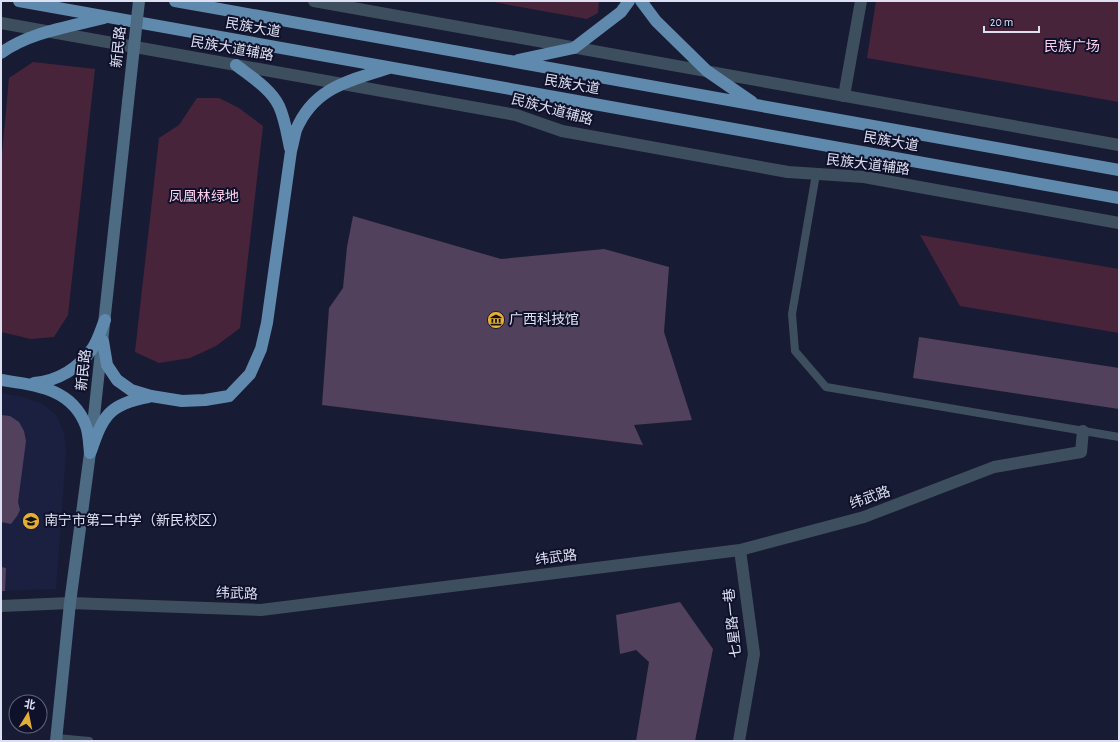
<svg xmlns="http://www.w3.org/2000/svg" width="1120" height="742" font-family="'Alegreya Sans','Noto Sans SC',sans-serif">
<rect width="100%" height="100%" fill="#181b34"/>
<!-- built -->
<path fill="#1c2040" d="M 1,393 L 22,397 L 43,404 L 56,415 L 64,433 L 66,452 L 56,589 L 1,591 Z"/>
<!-- green -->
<path fill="#48243a" d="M 488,1 L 599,1 L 598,13 L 587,19 Z
M 876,1 L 1119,1 L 1119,102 L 867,58 Z
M 33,62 L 95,69 L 68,315 L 54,337 L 31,339 L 1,332 L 1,165 L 9,78 Z
M 197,98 L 219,98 L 239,108 L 263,126 L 240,328 L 216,346 L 190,358 L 159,363 L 135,352 L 159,138 L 179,125 Z
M 920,235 L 1119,269 L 1119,333 L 960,306 Z"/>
<!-- building -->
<path fill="#51415d" d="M 353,216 L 501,259 L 604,249 L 669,267 L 664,332 L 692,420 L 634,425 L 643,445 L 322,405 L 329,308 L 343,288 L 347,247 Z
M 919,337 L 1119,368 L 1119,409 L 913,378 Z
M 1,415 L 10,416 L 19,422 L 24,431 L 26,441 L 18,502 L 20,510 L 17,516 L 11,524 L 1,522 Z
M 1,567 L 6,568 L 5,591 L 1,591 Z
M 680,602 L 713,649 L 695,741 L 636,741 L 649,662 L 636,650 L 620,654 L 616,615 Z"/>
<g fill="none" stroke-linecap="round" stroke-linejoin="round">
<!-- service -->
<path stroke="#3d4f5e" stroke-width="8" d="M 816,174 L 792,314 L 795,351 L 826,387 L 1119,437
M 57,738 L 89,741"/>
<!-- minor -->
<path stroke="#3d4f5e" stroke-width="12" d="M 844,96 L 861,1
M 1,606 L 70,603 L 261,610 L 740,550 L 864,517 L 994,467 L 1081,452 L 1083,431
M 739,741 L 754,654 L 740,550"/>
<!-- tertiary -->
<path stroke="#3d4f5e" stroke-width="12" d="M 314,1 L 1119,145
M 1,23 L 516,115 L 562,131 L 788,172 L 864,177 L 1119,223"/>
<!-- secondary -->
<path stroke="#4d6b83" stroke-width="12" d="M 56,741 L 70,603 L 90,453 L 128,102"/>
<!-- trunk -->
<path stroke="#608aad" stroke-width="12" d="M 19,1 L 1119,198
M 175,1 L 1119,170
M 641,1 L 656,21 L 707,71 L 752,102
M 1,53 C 30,32 69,27 104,18
M 518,60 L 574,48 L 621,12 L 629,1
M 236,65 C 250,76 271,89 279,106 C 285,119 287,134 290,148
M 103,341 L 107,365 L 117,380 L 131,390 L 151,396 L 182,401 L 205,400 L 229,396 L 250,374 L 261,349 L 267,323 L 291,151 C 293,144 294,137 296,130 C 314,87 349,81 389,68
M 1,380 C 35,385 72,388 86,426 C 89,434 89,445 90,453
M 34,383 C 58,381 79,368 92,349 C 98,341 101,329 105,320
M 91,451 C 103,416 109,404 148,397"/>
<!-- secondary-bridge -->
<path stroke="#4d6b83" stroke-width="12" d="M 128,102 L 139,1"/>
</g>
<!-- icons -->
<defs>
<symbol id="museum-disc" viewBox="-11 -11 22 22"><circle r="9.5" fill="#e3ae35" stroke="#0f112a"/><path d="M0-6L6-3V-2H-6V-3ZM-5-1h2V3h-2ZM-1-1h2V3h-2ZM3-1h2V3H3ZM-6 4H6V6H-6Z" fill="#111"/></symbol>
<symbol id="school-disc" viewBox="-11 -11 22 22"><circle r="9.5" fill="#e3ae35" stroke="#0f112a"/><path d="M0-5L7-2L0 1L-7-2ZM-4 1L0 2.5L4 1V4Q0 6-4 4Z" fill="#111"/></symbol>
</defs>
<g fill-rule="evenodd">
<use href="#museum-disc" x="486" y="310" width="20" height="20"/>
<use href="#school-disc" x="21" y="511" width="20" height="20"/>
</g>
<g text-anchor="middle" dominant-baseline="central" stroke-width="4" stroke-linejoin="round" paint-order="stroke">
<!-- street labels -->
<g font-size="14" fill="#dde0f2" stroke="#0f112a">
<text transform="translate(253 28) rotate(10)">民族大道</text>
<text transform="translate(119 47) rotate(-84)">新民路</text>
<text transform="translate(232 49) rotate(10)">民族大道辅路</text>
<text transform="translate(572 85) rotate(10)">民族大道</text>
<text transform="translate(552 110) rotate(15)">民族大道辅路</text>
<text transform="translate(891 142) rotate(10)">民族大道</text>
<text transform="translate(868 165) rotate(7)">民族大道辅路</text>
<text transform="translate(84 370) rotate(-84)">新民路</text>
<text transform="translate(870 498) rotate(-19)">纬武路</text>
<text transform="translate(556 558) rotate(-7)">纬武路</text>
<text transform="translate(237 594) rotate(2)">纬武路</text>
<text transform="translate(733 623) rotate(-96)">七星路一巷</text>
</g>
<!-- park labels -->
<g font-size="14" fill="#fecfea" stroke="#0f112a">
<text x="1072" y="47">民族广场</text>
<text x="204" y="197">凤凰林绿地</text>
</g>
<!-- poi labels -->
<g font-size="14" fill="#dde0f2" stroke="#0f112a" text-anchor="start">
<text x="509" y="320">广西科技馆</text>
<text x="44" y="521">南宁市第二中学（新民校区）</text>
</g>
</g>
<!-- border -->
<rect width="1120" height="742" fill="none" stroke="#dde0f2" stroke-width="4"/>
<!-- north arrow -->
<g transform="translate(28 714) rotate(10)"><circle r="19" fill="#0f112a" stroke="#61647a"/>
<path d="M0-3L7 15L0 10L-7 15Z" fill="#e3ae35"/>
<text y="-6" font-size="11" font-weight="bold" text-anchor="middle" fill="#dde0f2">北</text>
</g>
<!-- scale -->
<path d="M984 26v6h55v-6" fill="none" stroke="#dde0f2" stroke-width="2"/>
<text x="990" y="26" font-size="12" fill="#dde0f2" stroke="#0f112a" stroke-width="3" paint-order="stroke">20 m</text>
</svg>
